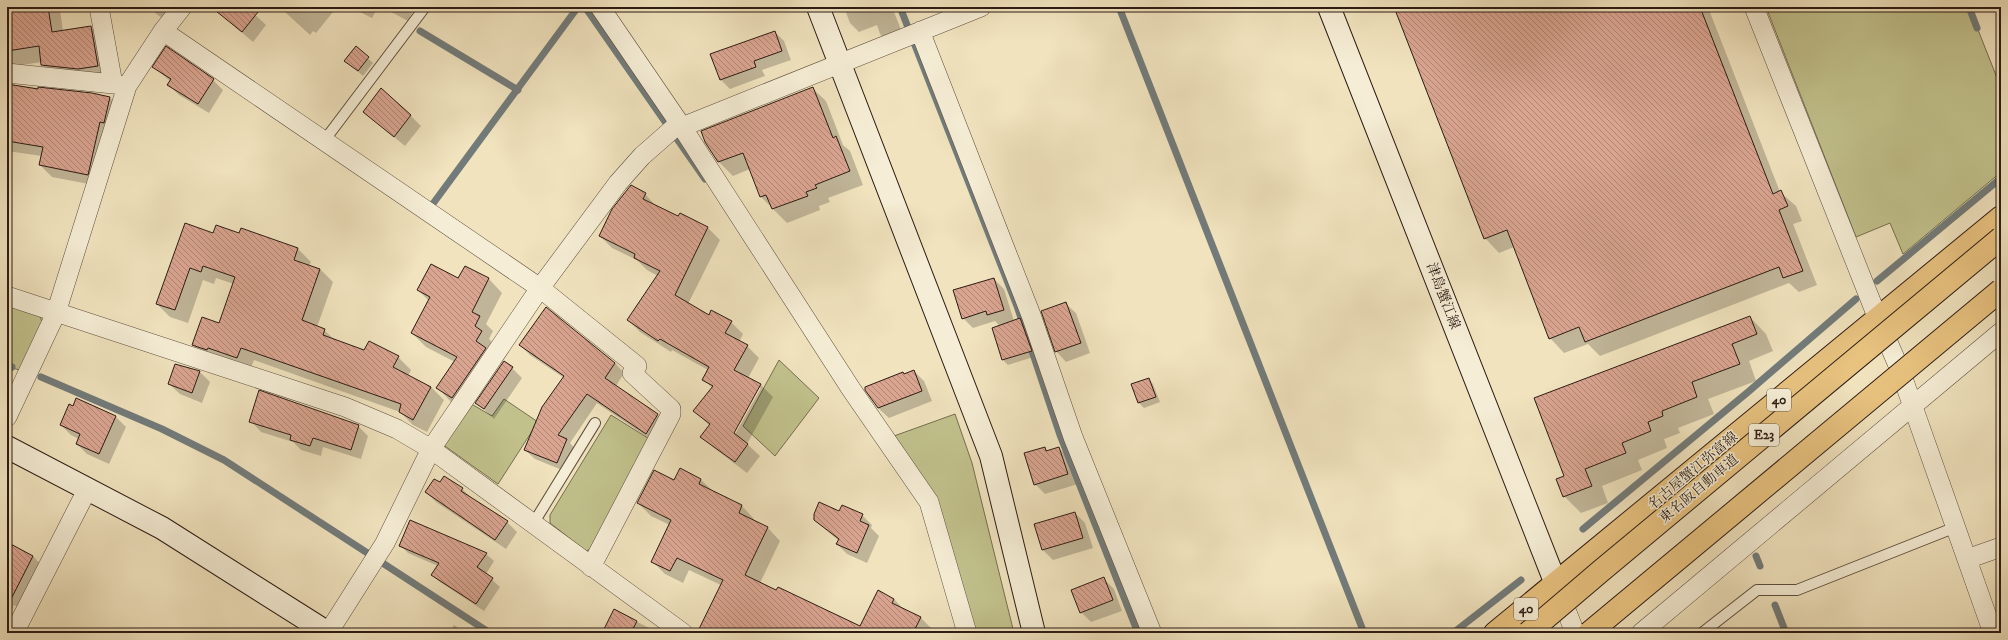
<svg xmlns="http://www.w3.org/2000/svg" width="2008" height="640" font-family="'IM FELL DW Pica','Noto Serif JP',serif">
<defs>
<pattern id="building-back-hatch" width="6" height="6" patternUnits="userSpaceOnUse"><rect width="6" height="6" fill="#d9a490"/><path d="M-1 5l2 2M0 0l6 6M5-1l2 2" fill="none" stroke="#b08574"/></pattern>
</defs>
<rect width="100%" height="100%" fill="#f0e3be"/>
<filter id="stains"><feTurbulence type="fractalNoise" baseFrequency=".005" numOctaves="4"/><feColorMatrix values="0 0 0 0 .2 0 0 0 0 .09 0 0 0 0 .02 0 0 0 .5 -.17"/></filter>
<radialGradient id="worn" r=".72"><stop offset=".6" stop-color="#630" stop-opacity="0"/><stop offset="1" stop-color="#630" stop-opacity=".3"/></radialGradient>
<!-- green -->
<path fill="#c1c18c" stroke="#766e50" d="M 1766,7 L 1969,7 L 2001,88 L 2001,172 L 1903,254 L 1890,223 L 1856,237 Z
M 7,305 L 39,315 L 43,323 L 19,370 L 7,366 Z
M 779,360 L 819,398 L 775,456 L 743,426 Z
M 504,399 L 538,422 L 498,484 L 442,444 L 468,402 L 492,416 Z
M 955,414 L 972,463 L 1014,633 L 971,633 L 894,436 Z
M 611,415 L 651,440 L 596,547 L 586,551 L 550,523 L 550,515 Z"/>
<!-- shadow -->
<path fill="#0003" fill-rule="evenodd" d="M 7,7 L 58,7 L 60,10 L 63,31 L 91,27 L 105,41 L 112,80 L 56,79 L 42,65 L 42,62 L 7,67 Z
M 147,7 L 176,7 L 166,21 Z
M 212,7 L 247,7 L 266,25 L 253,42 Z
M 289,7 L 337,7 L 316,33 L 313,31 L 310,35 L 285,12 Z
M 350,7 L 378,7 L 372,18 Z
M 382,7 L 415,7 L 408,21 Z
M 844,7 L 892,7 L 904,37 L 889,43 L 880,34 L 877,25 L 859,32 L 850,23 Z
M 1395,7 L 1708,7 L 1780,192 L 1796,206 L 1802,221 L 1793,224 L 1817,285 L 1799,292 L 1789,283 L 1600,356 L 1588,344 L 1564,353 L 1550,338 L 1514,247 L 1499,253 L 1485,238 Z
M 775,32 L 784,41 L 791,60 L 762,70 L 765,76 L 730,89 L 721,80 Z
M 356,48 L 373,63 L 363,76 L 346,61 Z
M 154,67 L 213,80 L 223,90 L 209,113 L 179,95 L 169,85 L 171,82 Z
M 7,84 L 110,98 L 122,109 L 99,186 L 52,177 L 40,165 L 42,156 L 7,151 L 7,154 Z
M 812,88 L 826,101 L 843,145 L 850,151 L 863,185 L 828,198 L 830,202 L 819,206 L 820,210 L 787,223 L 761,197 L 750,169 L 733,176 L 719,162 L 706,141 Z
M 364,112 L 411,116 L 421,126 L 405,146 Z
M 645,194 L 657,207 L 679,218 L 680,215 L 708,228 L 720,240 L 688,304 L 709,316 L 731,322 L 743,334 L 739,342 L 747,346 L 759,358 L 748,378 L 761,385 L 773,397 L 747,444 L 760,456 L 747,473 L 714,448 L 702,437 L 710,426 L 694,411 L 712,388 L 704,379 L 708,370 L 672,350 L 671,352 L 640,332 L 628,320 L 658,276 L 647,270 L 637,260 L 612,248 L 600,236 ZM 758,388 L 761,388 L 733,438 L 731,437 Z
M 242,229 L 298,249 L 311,262 L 309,266 L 320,269 L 333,282 L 317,327 L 324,330 L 336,341 L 365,351 L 398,357 L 411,370 L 408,376 L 431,387 L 444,400 L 427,432 L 413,425 L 400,412 L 254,360 L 250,370 L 206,358 L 193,345 L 220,324 L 234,284 L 216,278 L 214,284 L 203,280 L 188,323 L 170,317 L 157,304 L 213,234 L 240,234 Z
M 465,267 L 489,279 L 502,293 L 486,324 L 493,331 L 489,339 L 495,345 L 466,411 L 451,402 L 438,388 L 455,362 L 426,347 L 412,333 L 429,301 L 418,290 L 459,279 Z
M 994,279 L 1004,289 L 1014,321 L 1020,319 L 1025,324 L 1036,356 L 1008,365 L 1003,360 L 993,329 L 1000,326 L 995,321 L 973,328 L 963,318 Z
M 1065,303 L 1076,313 L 1090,353 L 1066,362 L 1056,351 Z
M 1750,317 L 1766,334 L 1773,351 L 1749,361 L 1756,381 L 1708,399 L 1714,414 L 1678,428 L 1680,433 L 1664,439 L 1667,448 L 1638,460 L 1642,470 L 1602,486 L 1608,503 L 1581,513 L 1564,496 L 1565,477 Z
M 520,345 L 615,363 L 624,373 L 616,386 L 658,415 L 668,425 L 656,443 L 597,403 L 570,443 L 576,450 L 567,472 L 535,459 L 525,450 L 564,378 L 530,355 Z
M 512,368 L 522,378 L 494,419 L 477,403 Z
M 914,371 L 924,381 L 932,401 L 889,418 L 878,408 L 903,373 L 905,375 Z
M 200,372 L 210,382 L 202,403 L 180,394 L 169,384 Z
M 1148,379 L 1153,384 L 1160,402 L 1144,408 L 1139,403 L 1132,385 Z
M 77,399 L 116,417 L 126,427 L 109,464 L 87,454 L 77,444 L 79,439 L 71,435 L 61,425 Z
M 251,421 L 358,426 L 368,436 L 361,459 L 323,447 L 321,456 L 301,450 L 293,442 L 261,432 Z
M 1045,448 L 1048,451 L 1059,448 L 1069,458 L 1078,484 L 1045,494 L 1035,484 Z
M 444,477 L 462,489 L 473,499 L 507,522 L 517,532 L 506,549 L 436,502 L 426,492 L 440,483 Z
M 701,480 L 714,492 L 742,506 L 754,519 L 753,521 L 768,528 L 780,541 L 760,583 L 859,630 L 878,592 L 894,599 L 904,610 L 921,618 L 933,630 L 932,633 L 698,633 L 721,585 L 689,570 L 683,583 L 665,574 L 652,561 L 670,525 L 651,516 L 638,503 L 674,482 Z
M 820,504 L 839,513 L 862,515 L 872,525 L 871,528 L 879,536 L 867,563 L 847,554 L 837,544 L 839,541 L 813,519 Z
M 1075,513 L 1085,523 L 1093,548 L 1053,560 L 1043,550 L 1035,525 Z
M 7,543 L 33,556 L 42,566 L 21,609 L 14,605 L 7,619 Z
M 400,545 L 486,554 L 494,561 L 486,574 L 500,587 L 484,611 L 440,582 L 432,575 L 438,566 L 408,553 Z
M 1104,579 L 1114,589 L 1122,611 L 1091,622 L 1081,612 Z
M 614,610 L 657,632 L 658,633 L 603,633 Z
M 454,625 L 466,633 L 449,633 Z"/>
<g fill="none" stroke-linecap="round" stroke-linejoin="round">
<!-- stream -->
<path stroke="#727b7a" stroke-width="7" d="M 585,7 L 705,179
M 900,7 L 1017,306 L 1060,435 L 1138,633
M 1119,7 L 1364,633
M 1969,7 L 1977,28
M 420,31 L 518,90
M 432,205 L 575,11
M 1877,281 L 2001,178
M 7,366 L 12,367
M 41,377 L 162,429 L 224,460 L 369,554
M 1583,529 L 1748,392 L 1856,299
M 1756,556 L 1760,566
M 381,562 L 490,633
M 1775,605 L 1786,633
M 1453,633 L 1521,580"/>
</g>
<!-- building -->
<path fill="url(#building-back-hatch)" stroke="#2c1b13" d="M 7,7 L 48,7 L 52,32 L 91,26 L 98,66 L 78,69 L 41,65 L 39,46 L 7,51 Z
M 211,7 L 262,7 L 242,32 Z
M 1394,7 L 1700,7 L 1773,194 L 1781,190 L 1788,206 L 1779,210 L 1803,271 L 1783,278 L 1779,267 L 1585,342 L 1579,327 L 1549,339 L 1507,230 L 1484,239 Z
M 775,31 L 782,51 L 754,61 L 756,67 L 720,80 L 710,54 Z
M 166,46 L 214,79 L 198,104 L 167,85 L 171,79 L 152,67 Z
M 356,46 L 369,57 L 358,71 L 344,61 Z
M 7,84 L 38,89 L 38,87 L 92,93 L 110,97 L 104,123 L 100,122 L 88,175 L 39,165 L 43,147 L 7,141 Z
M 813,87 L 833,138 L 836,136 L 850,171 L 815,185 L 817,188 L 806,192 L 808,196 L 772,209 L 766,195 L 760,197 L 743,153 L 718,162 L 705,142 L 701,131 Z
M 381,88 L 411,115 L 394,137 L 363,112 Z
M 631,185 L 646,193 L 643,199 L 678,216 L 680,213 L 708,227 L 675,295 L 709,315 L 711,310 L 732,321 L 725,333 L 748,345 L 734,370 L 761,384 L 734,433 L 748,444 L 735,462 L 700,437 L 710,424 L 693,411 L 713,386 L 702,380 L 709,367 L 660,339 L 658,341 L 627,320 L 660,271 L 634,258 L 635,254 L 599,236 L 612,209 Z
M 185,223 L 213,233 L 216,225 L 239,233 L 241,228 L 298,248 L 294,260 L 320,269 L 302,320 L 325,329 L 323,335 L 364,350 L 369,341 L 399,356 L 393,367 L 431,387 L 413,420 L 399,412 L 401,404 L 241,348 L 237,358 L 208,348 L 207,350 L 192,345 L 202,317 L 219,323 L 235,277 L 203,266 L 201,272 L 190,268 L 175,310 L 156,304 Z
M 431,264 L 458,278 L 465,266 L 489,278 L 472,312 L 480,316 L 475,326 L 482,331 L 476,341 L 486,348 L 452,398 L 436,388 L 457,357 L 411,333 L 430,297 L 417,290 Z
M 994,278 L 1004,310 L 987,315 L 986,311 L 962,319 L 953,290 Z
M 1066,302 L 1081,343 L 1055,352 L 1041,311 Z
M 546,307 L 615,363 L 605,378 L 658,414 L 646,434 L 587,394 L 558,435 L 567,439 L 557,463 L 524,450 L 542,407 L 564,376 L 519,345 Z
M 1750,316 L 1757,334 L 1732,344 L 1740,364 L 1692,382 L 1697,397 L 1662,411 L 1663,416 L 1648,422 L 1651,431 L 1622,443 L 1626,453 L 1585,469 L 1592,486 L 1563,497 L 1556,479 L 1564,476 L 1534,398 Z
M 1020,318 L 1032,351 L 1002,360 L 992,328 Z
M 504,361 L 513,367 L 484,409 L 475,403 Z
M 175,364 L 200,371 L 192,393 L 168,384 Z
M 914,370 L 922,391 L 878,408 L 865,390 L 865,387 L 903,372 L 904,374 Z
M 1149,378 L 1156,397 L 1138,403 L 1131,384 Z
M 259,390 L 359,425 L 351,450 L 313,438 L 310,446 L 290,440 L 291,435 L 249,422 Z
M 76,398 L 116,416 L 99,454 L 76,444 L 80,434 L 60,425 L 69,404 L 73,406 Z
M 1045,447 L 1046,451 L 1059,447 L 1068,474 L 1034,485 L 1024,453 Z
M 680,468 L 701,479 L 699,484 L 742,505 L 739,513 L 768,527 L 745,575 L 776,590 L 778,587 L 860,626 L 878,590 L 894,599 L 892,603 L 921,617 L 913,633 L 697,633 L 723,580 L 677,558 L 670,571 L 651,562 L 671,520 L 637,503 L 654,470 L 674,480 Z
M 444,476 L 463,488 L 461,491 L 508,521 L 495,540 L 425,492 L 434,479 L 440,482 Z
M 819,502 L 839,511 L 842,505 L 863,514 L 860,521 L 869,525 L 857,553 L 836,544 L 839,539 L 814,520 L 814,514 Z
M 1075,512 L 1083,538 L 1042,550 L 1034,524 Z
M 410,520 L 487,553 L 477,567 L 493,578 L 476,604 L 431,575 L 439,563 L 399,546 Z
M 7,542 L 33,556 L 7,607 Z
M 1104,577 L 1113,600 L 1080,613 L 1071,590 Z
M 614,609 L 637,621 L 631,633 L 602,633 Z"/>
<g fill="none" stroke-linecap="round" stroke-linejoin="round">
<defs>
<path id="lane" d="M 324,141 L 425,7
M 533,524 L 595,423
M 1702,633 L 1757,590 L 1797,590 L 1956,527"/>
<path id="street" d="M 99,7 L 113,84 L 125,86
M 600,7 L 682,127 L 851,389 L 929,502 L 967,633
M 1754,7 L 1878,319 L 1900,370 L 1993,633
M 163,31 L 540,288 L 637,366 L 632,373 L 671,409 L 671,414 L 591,567
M 920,31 L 1031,315 L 1073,437 L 1152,633
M 7,73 L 113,84
M 7,296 L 345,407 L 397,429 L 431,449 L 683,633
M 7,417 L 56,313 L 127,86 L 163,31 L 182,7
M 1967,559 L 2001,547
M 1558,589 L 1575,633
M 14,633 L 87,490
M 328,633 L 385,543 L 431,449 L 540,288 L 618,183 L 642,156 L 675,127 L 682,127 L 981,7
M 1641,633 L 2001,332"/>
<path id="secondary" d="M 818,7 L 991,456 L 1034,633
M 1329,7 L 1556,584
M 7,447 L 162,528 L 328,633"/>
<path id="primary" d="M 1495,633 L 2001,217"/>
</defs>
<!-- lane casing -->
<use href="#lane" stroke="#5d4d3e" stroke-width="12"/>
<!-- street casing -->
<use href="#street" stroke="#5d4d3e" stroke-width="20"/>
<!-- secondary casing -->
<use href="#secondary" stroke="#2c1b13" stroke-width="24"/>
<!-- primary casing -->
<use href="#primary" stroke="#2c1b13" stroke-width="24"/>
<!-- lane -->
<use href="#lane" stroke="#f5edd5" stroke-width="10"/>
<!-- street -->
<use href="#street" stroke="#f5edd5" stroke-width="19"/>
<!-- secondary -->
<use href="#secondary" stroke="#f5edd5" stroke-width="22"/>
<!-- primary -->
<use href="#primary" stroke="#e8c27f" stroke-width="22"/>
<defs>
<path id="highway-bridge" d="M 1528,633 L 1602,570 L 2001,238
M 1589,633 L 2001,290"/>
</defs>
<!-- highway-bridge casing -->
<use href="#highway-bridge" stroke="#2c1b13" stroke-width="24" stroke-linecap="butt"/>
<!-- highway-bridge -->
<use href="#highway-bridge" stroke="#e8c27f" stroke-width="22"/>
</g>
<g text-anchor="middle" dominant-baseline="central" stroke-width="3" stroke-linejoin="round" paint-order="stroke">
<!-- shield labels -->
<g fill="#f5edd5" stroke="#685a4d" stroke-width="1">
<rect x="1767" y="389" width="24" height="22" rx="3"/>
<rect x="1749" y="424" width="30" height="22" rx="3"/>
<rect x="1514" y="598" width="24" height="22" rx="3"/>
</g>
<g font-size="13" font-weight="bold" fill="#2c1b13">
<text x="1779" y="400">40</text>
<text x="1764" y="435">E23</text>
<text x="1526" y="609">40</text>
</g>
<!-- street labels -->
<g font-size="14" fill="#2c1b13" stroke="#f5edd5">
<text transform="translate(1443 296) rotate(69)">津島蟹江線</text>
<text transform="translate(1693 471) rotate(-40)">名古屋蟹江弥富線</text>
<text transform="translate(1699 489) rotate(-40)">東名阪自動車道</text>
</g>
</g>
<!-- margin -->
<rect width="2008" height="640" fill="none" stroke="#f0e3be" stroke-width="24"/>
<rect x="8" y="8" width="1992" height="624" fill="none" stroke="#2c1b13" stroke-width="2"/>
<rect x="12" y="12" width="1984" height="616" fill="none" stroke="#2c1b13"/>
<rect width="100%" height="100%" filter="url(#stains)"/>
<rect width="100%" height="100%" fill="url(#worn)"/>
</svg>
